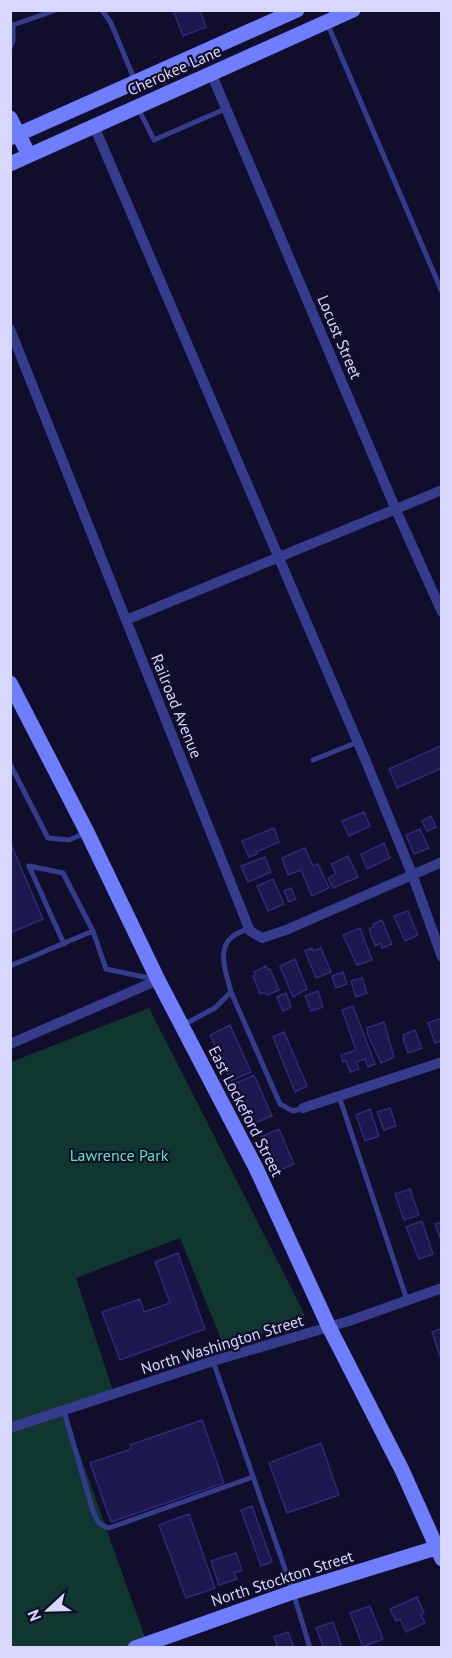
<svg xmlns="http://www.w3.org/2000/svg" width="452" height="1658" font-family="'PT Sans',sans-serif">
<rect width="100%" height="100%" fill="#100e2b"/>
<!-- green -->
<path fill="#103630" d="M 149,1008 L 305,1315 L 225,1349 L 180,1238 L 76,1278 L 114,1394 L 65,1413 L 147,1643 L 134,1648 L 11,1648 L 11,1062 Z"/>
<!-- building -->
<path fill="#1d184e" stroke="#2f287c" stroke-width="1.5" d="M 173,10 L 200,10 L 206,27 L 183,36 Z
M 441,746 L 442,768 L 397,788 L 389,769 Z
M 364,812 L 370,826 L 349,836 L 342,821 Z
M 431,816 L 436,827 L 427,831 L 422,821 Z
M 274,828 L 279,842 L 256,852 L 257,854 L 249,857 L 242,841 Z
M 420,829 L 429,848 L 414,854 L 406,835 Z
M 10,842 L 43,919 L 10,933 Z
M 384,843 L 390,858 L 367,869 L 361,854 Z
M 305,848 L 313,866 L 318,864 L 329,888 L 312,896 L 301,870 L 288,875 L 282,858 Z
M 348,856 L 358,877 L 333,888 L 328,878 L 336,874 L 331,864 Z
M 265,857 L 271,872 L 248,882 L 241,866 Z
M 273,879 L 284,904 L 268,911 L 257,886 Z
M 291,888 L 296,899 L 289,902 L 284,891 Z
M 408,911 L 418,935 L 405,941 L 394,916 Z
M 382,920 L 392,944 L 382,948 L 381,943 L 375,946 L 369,929 L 374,927 L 373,924 Z
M 360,928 L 372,960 L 357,965 L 343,935 Z
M 312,948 L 313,951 L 321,948 L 331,972 L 316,978 L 305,951 Z
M 295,959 L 307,989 L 293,997 L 280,966 Z
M 266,966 L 268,970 L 270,969 L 279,990 L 267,995 L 265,992 L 260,994 L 253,976 L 255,975 L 254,972 Z
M 343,972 L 347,984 L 336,988 L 332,976 Z
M 362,978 L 367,993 L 356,997 L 351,981 Z
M 318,991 L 323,1007 L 311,1011 L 305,996 Z
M 286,993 L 291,1007 L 283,1011 L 277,997 Z
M 353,1006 L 375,1064 L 368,1067 L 365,1059 L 356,1062 L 359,1069 L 350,1072 L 346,1061 L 343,1062 L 341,1055 L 356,1050 L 342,1010 Z
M 442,1018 L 442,1041 L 435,1043 L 428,1023 Z
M 384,1022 L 394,1057 L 381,1063 L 367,1033 L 368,1032 L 367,1028 Z
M 230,1025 L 251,1072 L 231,1081 L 210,1035 Z
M 415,1030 L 422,1048 L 408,1053 L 403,1039 L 404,1039 L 403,1035 Z
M 284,1032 L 307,1086 L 295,1092 L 273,1037 Z
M 254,1075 L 272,1116 L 252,1124 L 234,1084 Z
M 390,1108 L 396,1126 L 384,1130 L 377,1112 Z
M 370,1109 L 379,1136 L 365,1141 L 356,1115 Z
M 279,1129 L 294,1164 L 276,1172 L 261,1137 Z
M 410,1189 L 419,1215 L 404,1220 L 395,1194 Z
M 422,1221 L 433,1254 L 419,1259 L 406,1227 Z
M 442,1222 L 442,1243 L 435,1224 Z
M 178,1253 L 205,1329 L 120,1360 L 102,1312 L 140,1299 L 144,1312 L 170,1303 L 155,1262 Z
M 442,1328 L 442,1362 L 432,1332 Z
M 202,1420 L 224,1483 L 111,1522 L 90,1463 L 131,1449 L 130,1445 Z
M 321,1443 L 339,1495 L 287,1513 L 269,1463 Z
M 252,1506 L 272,1562 L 261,1566 L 241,1510 Z
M 189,1514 L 215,1588 L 186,1598 L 159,1525 Z
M 236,1553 L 242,1570 L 234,1573 L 237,1579 L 219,1585 L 211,1561 Z
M 417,1597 L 424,1613 L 421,1615 L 425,1623 L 406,1632 L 400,1619 L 396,1621 L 390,1609 Z
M 370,1606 L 383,1639 L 363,1647 L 350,1613 Z
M 333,1622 L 342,1648 L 324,1648 L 316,1628 Z
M 288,1632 L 294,1648 L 278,1648 L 274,1637 Z"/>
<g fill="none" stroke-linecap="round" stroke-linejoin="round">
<!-- lane -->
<path stroke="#353c8e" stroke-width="5" d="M 102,10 L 111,23 L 135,81
M 327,23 L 442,292
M 10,24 L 13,25 L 56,10
M 10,48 L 13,41 L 13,25
M 138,108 L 154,140 L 225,109
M 313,760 L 358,742
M 10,764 L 48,838 L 69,840 L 85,833
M 64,944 L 29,866 L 63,873 L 93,931
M 10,966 L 93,931 L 106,969 L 154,979
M 231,992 L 280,1104 L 293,1111 L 303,1108
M 183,1025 L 215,1008 L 231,992 C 227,976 216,949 232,937 C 236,933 244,931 249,928
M 339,1096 L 407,1300
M 213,1361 L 293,1592 L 310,1648
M 64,1411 L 92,1508 C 96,1519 98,1525 109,1528 L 253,1477"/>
<!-- street -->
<path stroke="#353c8e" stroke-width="10" d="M 211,73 L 396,510 L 442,612
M 94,126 L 365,759 L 412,874 L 442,957
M 10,329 L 250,931 L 262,938 L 286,930 L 442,862
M 126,620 L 442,490
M 10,1044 L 158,980
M 303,1108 L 442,1062
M 10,1428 L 213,1361 L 349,1321 L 442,1288"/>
<!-- secondary -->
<path stroke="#6f7dff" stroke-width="15" d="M 10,118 L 29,155
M 10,138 L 297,10
M 10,164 L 353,10
M 10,683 L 87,832 L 158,980 L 256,1168 L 329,1327 L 402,1470 L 442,1559
M 135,1648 L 293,1592 L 442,1546"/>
</g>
<g text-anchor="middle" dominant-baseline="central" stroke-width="4.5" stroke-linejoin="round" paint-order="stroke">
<!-- street labels -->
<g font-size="16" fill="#d8d8ff" stroke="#100e2b">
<text transform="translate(174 70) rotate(-24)">Cherokee Lane</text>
<text transform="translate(340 337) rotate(67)">Locust Street</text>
<text transform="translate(177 706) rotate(68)">Railroad Avenue</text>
<text transform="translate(246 1111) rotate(63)">East Lockeford Street</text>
<text transform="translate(222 1344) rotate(-17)">North Washington Street</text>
<text transform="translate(282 1578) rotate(-18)">North Stockton Street</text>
</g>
<!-- park labels -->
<g font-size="16" fill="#58ebb5" stroke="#100e2b">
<text x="119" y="1155">Lawrence Park</text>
</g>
</g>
<!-- border -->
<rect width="452" height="1658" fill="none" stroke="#d8d8ff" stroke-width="24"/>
<!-- north arrow -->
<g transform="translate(48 1610) rotate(248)" stroke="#100e2b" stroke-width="4.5" paint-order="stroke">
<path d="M0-4.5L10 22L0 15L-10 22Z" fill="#d8d8ff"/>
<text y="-9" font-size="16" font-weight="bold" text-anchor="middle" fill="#d8d8ff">N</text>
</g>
</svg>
